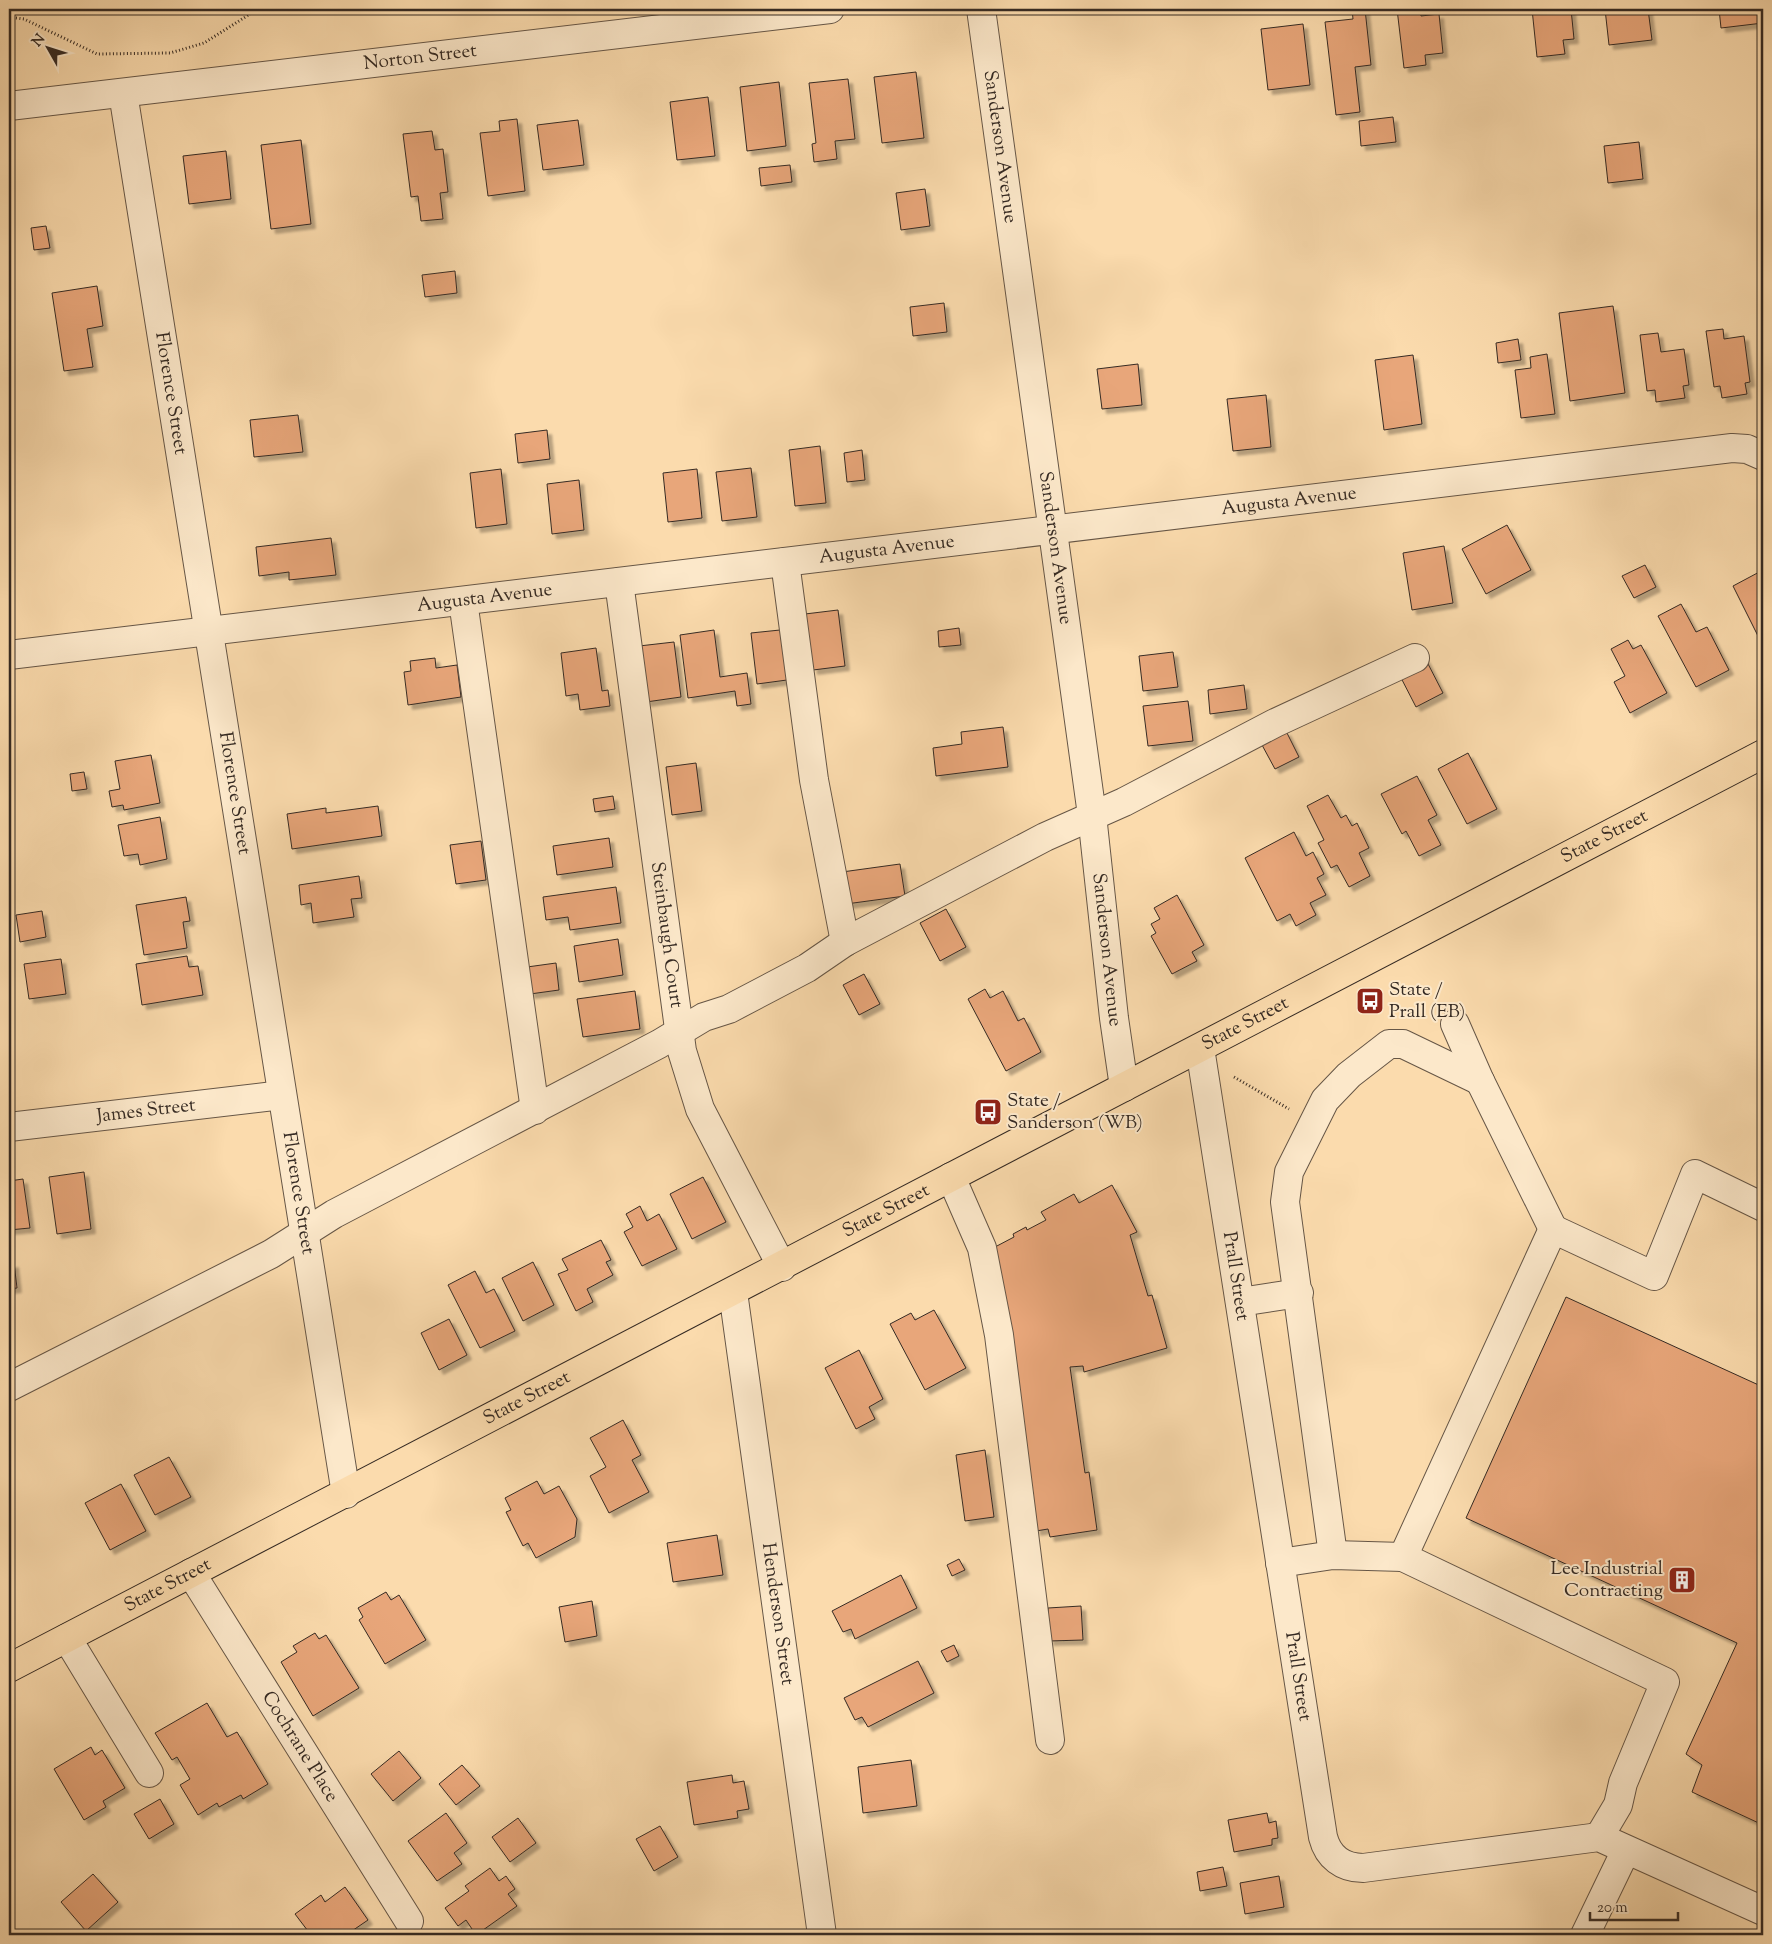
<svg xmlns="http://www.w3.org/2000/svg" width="1772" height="1944" font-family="'Sorts Mill Goudy',serif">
<defs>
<filter id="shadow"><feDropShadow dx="4.5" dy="4.5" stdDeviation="1" flood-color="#0004"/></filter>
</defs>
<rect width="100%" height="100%" fill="#fbdbad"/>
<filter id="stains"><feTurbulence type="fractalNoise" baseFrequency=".004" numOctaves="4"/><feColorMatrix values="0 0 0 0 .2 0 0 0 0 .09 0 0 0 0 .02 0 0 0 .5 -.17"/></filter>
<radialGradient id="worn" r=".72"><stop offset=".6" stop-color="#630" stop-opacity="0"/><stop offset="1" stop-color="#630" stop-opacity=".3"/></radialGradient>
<!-- building -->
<path fill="#e8a67a" stroke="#352a23" filter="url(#shadow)" d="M 1352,9 L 1365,9 L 1371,65 L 1355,67 L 1360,112 L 1336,115 L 1325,22 L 1353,19 Z
M 1397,9 L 1420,9 L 1421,16 L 1439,14 L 1443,53 L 1425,55 L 1426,65 L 1404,68 Z
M 1532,9 L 1571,9 L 1574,39 L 1563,40 L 1565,54 L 1537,57 Z
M 1605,9 L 1648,9 L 1652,40 L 1609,45 Z
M 1719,9 L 1763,9 L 1763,23 L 1721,28 Z
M 1303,24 L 1310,85 L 1268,90 L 1261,29 Z
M 916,72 L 924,138 L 882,143 L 874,77 Z
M 848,79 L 855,139 L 835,141 L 837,159 L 814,162 L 812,144 L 816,143 L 809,83 Z
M 779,82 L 786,146 L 747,151 L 740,87 Z
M 708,97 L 715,156 L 677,160 L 670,102 Z
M 1393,117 L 1396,142 L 1361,146 L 1359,121 Z
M 517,119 L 525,191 L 488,196 L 480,133 L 500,131 L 499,121 Z
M 578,120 L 584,165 L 543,170 L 537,125 Z
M 432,131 L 435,150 L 443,149 L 448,192 L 440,193 L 443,219 L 421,221 L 418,196 L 411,197 L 403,134 Z
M 301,140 L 311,224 L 271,229 L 261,145 Z
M 1639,142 L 1643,179 L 1608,183 L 1604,146 Z
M 226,151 L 231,199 L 189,204 L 183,156 Z
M 790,165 L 792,182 L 761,186 L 759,168 Z
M 925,189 L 930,226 L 901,230 L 896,193 Z
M 46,226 L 50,248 L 34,250 L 31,228 Z
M 455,271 L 457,293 L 425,297 L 422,275 Z
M 97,286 L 103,326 L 87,329 L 93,367 L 64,371 L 52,293 Z
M 944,303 L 947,332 L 913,336 L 910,307 Z
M 1613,306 L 1625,393 L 1570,401 L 1559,313 Z
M 1723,329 L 1724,339 L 1744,336 L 1750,382 L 1745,383 L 1747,394 L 1722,398 L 1720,386 L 1714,387 L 1706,331 Z
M 1658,333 L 1661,352 L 1684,349 L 1689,385 L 1683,386 L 1685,398 L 1656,402 L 1655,390 L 1647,391 L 1640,335 Z
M 1518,339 L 1521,360 L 1498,363 L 1496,343 Z
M 1547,354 L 1555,414 L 1521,418 L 1515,370 L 1531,368 L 1530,357 Z
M 1413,355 L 1422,424 L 1384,430 L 1375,360 Z
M 1138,364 L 1142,405 L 1102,409 L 1097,369 Z
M 1266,395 L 1271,447 L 1233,451 L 1227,399 Z
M 298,415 L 303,452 L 254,457 L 250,420 Z
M 547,430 L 550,459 L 518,463 L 515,434 Z
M 820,446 L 826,503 L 795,506 L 789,450 Z
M 862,450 L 865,480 L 847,482 L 844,453 Z
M 751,468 L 757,517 L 722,521 L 716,472 Z
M 501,469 L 507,524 L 476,528 L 470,473 Z
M 697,469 L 702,518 L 668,522 L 663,473 Z
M 579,480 L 584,530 L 552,534 L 547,484 Z
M 1507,525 L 1531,570 L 1486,594 L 1462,549 Z
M 331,538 L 336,575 L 289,580 L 289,572 L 259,576 L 256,547 Z
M 1444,546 L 1453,603 L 1412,610 L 1403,553 Z
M 1645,565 L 1656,587 L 1634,598 L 1622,576 Z
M 1763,570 L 1763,641 L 1761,642 L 1733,586 Z
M 1681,604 L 1696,632 L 1707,627 L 1729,670 L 1696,687 L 1658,616 Z
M 838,610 L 845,666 L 813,670 L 805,614 Z
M 959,628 L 961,645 L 939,647 L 938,631 Z
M 714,630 L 720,677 L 747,673 L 751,704 L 737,706 L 735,691 L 688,698 L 680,635 Z
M 780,630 L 787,680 L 757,684 L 751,633 Z
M 1628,640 L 1633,649 L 1641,645 L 1667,693 L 1630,713 L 1614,682 L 1625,676 L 1611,649 Z
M 674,642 L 681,697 L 646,702 L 639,646 Z
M 596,648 L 602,691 L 608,690 L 610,706 L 580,710 L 578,694 L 566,696 L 561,653 Z
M 1173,652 L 1178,687 L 1143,691 L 1139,656 Z
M 435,658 L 436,668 L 457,665 L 461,697 L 408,705 L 404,672 L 411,671 L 410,661 Z
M 1425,658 L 1443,693 L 1416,707 L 1398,672 Z
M 1244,685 L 1247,709 L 1210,714 L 1208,690 Z
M 1188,701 L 1193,741 L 1148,746 L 1143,706 Z
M 1003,727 L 1008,767 L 936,776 L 933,748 L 962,744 L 961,732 Z
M 1286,731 L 1299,757 L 1275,769 L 1262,745 Z
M 1468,753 L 1497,809 L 1467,824 L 1438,769 Z
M 151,755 L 160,803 L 124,810 L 123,805 L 112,807 L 109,791 L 120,789 L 115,761 Z
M 696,763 L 702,811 L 672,815 L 666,767 Z
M 84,772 L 87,789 L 72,791 L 70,774 Z
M 1417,776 L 1437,815 L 1428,820 L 1441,845 L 1419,856 L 1406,831 L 1402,834 L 1381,794 Z
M 1328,795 L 1341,818 L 1346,815 L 1352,826 L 1357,823 L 1369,848 L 1359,853 L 1370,876 L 1349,887 L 1337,865 L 1331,868 L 1318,843 L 1324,840 L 1307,806 Z
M 613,796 L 615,809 L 595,812 L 593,799 Z
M 378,806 L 382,836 L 292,849 L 287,814 L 326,808 L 326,813 Z
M 160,817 L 167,859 L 140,865 L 138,854 L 124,856 L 118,825 Z
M 1294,832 L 1306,856 L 1313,852 L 1324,874 L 1317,878 L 1326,895 L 1310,903 L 1316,915 L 1296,926 L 1290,914 L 1277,921 L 1245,858 Z
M 609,838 L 613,867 L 557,875 L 553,846 Z
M 481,841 L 486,880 L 456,884 L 450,845 Z
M 900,864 L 905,896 L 846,904 L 842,872 Z
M 359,876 L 362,898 L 351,899 L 354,917 L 313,923 L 311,903 L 301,905 L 299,885 Z
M 616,887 L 621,923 L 570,930 L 568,917 L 546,920 L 543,897 Z
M 1177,895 L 1204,945 L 1192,952 L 1197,961 L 1172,974 L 1151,936 L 1156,933 L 1151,924 L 1160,919 L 1154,908 Z
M 186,897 L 190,921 L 183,922 L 187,948 L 144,955 L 136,905 Z
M 946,909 L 966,947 L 940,961 L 920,923 Z
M 42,911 L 46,937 L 20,942 L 16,915 Z
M 618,939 L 623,975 L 579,982 L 574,946 Z
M 187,956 L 189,967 L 198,966 L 203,995 L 142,1005 L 136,964 Z
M 61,959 L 66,994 L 29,999 L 24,964 Z
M 556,963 L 559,990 L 530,994 L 527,967 Z
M 864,974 L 880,1004 L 859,1015 L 843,985 Z
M 985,989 L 990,998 L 1003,991 L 1018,1021 L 1024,1018 L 1041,1052 L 1006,1071 L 968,999 Z
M 635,991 L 640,1029 L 583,1037 L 577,999 Z
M 84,1172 L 91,1229 L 57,1234 L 49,1177 Z
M 703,1177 L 726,1222 L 692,1239 L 670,1194 Z
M 23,1179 L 30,1228 L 9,1230 L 9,1181 Z
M 1112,1185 L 1137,1232 L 1130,1235 L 1148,1296 L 1152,1295 L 1167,1348 L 1084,1372 L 1083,1366 L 1070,1367 L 1085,1473 L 1089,1472 L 1097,1530 L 1050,1537 L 1048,1529 L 1036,1531 L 995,1247 L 1014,1237 L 1013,1234 L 1026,1227 L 1027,1230 L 1046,1220 L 1041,1212 L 1074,1194 L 1079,1203 Z
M 640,1206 L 647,1221 L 659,1214 L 677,1249 L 642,1266 L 624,1232 L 633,1227 L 626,1214 Z
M 601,1240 L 611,1260 L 606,1262 L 613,1275 L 587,1289 L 593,1302 L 576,1311 L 558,1274 L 568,1270 L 562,1259 Z
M 533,1262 L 554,1305 L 523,1321 L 502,1278 Z
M 14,1263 L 17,1288 L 9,1289 L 9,1264 Z
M 475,1271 L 486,1293 L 494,1289 L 515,1331 L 480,1348 L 448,1285 Z
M 1566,1297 L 1763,1387 L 1763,1825 L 1692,1792 L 1702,1765 L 1686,1754 L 1737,1643 L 1466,1518 Z
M 934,1310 L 966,1368 L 925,1390 L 890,1324 L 911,1313 L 915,1320 Z
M 449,1319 L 467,1355 L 439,1370 L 421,1333 Z
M 859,1350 L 883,1399 L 869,1407 L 875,1419 L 856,1429 L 825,1368 Z
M 623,1420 L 641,1455 L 632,1460 L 649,1492 L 609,1513 L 590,1476 L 606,1467 L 590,1438 Z
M 985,1450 L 994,1517 L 965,1521 L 956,1455 Z
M 169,1457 L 191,1497 L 155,1515 L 134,1475 Z
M 537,1481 L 544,1494 L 559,1486 L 577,1519 L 575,1537 L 536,1558 L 528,1543 L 523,1546 L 506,1512 L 511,1510 L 505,1498 Z
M 121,1484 L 146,1531 L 110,1550 L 85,1503 Z
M 717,1535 L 723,1575 L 673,1582 L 667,1543 Z
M 959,1559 L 965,1570 L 952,1576 L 947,1565 Z
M 901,1575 L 917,1608 L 855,1639 L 851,1629 L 843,1632 L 832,1611 Z
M 386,1592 L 391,1600 L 399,1595 L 426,1640 L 385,1664 L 359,1620 L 363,1617 L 358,1608 Z
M 592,1601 L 597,1636 L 565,1642 L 559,1607 Z
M 1081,1606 L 1083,1640 L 1049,1641 L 1048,1608 Z
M 315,1633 L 319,1639 L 326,1635 L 359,1688 L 313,1716 L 281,1662 L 297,1652 L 293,1646 Z
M 954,1645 L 959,1656 L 947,1662 L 941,1651 Z
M 918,1661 L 934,1693 L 868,1727 L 862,1717 L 855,1720 L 844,1698 Z
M 207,1703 L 227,1737 L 237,1732 L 268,1784 L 243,1799 L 241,1795 L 219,1807 L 217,1803 L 198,1815 L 180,1785 L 190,1779 L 177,1757 L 172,1760 L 155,1733 Z
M 91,1747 L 95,1755 L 102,1750 L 125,1788 L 103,1801 L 106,1807 L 84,1820 L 54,1769 Z
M 399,1751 L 421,1778 L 393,1801 L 371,1774 Z
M 911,1760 L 917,1806 L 863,1813 L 858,1767 Z
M 462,1765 L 480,1786 L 456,1805 L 439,1784 Z
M 732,1775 L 733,1783 L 744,1781 L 749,1809 L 737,1811 L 738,1818 L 694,1825 L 687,1782 Z
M 160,1799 L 174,1824 L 149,1839 L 134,1814 Z
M 446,1813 L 467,1843 L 454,1853 L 462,1864 L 437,1881 L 408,1841 Z
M 1267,1813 L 1269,1823 L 1276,1821 L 1278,1838 L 1272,1839 L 1272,1845 L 1234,1852 L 1228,1820 Z
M 518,1818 L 536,1843 L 510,1862 L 492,1837 Z
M 660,1826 L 678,1857 L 654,1871 L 636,1839 Z
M 1223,1867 L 1227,1886 L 1200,1891 L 1197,1872 Z
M 490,1868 L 499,1881 L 506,1876 L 515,1889 L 508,1894 L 517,1906 L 476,1935 L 466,1920 L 458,1926 L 445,1908 L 469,1891 L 465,1886 Z
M 93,1874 L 118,1902 L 86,1931 L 61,1902 Z
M 1279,1876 L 1284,1907 L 1245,1914 L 1240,1883 Z
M 345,1887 L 368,1920 L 346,1935 L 311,1935 L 295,1914 L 321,1895 L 325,1902 Z"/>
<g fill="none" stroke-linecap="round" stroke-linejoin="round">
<defs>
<g id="minor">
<path id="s1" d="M 981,9 L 1092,815 L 1114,1018 L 1124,1087"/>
<path id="s2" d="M 123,93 L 346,1494"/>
<path id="s3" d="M 9,106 L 830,9"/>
<path d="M 785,562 L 814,780 L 845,942"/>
<path id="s4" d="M 619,582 L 682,1051 L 700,1109 L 782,1267"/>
<path d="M 463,601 L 535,1110"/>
<path id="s5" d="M 9,655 L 1732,448 L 1747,449 L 1763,456"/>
<path d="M 1455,1024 L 1480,1081 L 1553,1229"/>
<path id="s6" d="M 1200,1048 L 1323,1837 C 1328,1857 1343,1868 1363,1868 L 1599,1837 L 1763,1911"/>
<path id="s7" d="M 9,1127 L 282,1095"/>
<path d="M 951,1177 L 982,1248 L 999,1335 L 1050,1740"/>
<path id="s8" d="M 733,1292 L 822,1935"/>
<path d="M 1240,1302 L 1299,1293"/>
<path d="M 9,1387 L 271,1254 L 334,1214 L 659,1044 L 704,1017 L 729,1009 L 807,968 L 845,942 L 1045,837 L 1124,802 L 1275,723 L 1415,658"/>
<path d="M 1333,1555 L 1285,1202 L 1289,1172 L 1325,1100 L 1349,1075 L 1389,1044 L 1403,1044 L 1480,1081"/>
<path d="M 1280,1563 L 1333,1555 L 1403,1557"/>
<path id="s9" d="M 191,1573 L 409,1921"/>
<path d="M 67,1638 L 149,1773"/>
<path d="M 1599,1837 L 1618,1805 L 1623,1783 L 1665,1682 L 1403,1557 L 1553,1229 L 1654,1276 L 1695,1174 L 1763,1207"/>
<path d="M 1585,1935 L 1626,1850"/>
</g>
<g id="major">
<path id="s10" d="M 9,1668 L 1763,754"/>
</g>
</defs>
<!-- minor casing -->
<use href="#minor" stroke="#665646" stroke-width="30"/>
<!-- major casing -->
<use href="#major" stroke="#352a23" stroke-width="30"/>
<!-- path -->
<path stroke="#352a23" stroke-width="3" stroke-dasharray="1 2.5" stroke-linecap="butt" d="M 9,17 L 24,19 L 97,54 L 170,53 L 204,43 L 258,9
M 1234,1077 L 1289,1109"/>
<!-- minor -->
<use href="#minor" stroke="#fce8ca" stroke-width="28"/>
<!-- major -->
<use href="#major" stroke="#fbdbad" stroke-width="28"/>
</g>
<!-- icons -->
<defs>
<symbol id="bus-square" viewBox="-11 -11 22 22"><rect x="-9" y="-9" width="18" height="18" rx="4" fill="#8f2418" stroke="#fce8ca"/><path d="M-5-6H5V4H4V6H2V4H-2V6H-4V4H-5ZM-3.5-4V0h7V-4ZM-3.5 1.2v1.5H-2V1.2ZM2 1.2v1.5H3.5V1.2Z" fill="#fff"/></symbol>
<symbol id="building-square" viewBox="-11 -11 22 22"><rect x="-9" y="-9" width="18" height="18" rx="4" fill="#8f2418" stroke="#fce8ca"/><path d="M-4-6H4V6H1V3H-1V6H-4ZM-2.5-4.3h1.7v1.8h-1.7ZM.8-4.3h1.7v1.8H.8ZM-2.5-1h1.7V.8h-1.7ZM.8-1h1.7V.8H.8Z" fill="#fff"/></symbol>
</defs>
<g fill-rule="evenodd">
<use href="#bus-square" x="1354" y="985" width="32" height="32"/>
<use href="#bus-square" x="972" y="1096" width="32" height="32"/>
<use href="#building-square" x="1666" y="1564" width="32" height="32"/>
</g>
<g text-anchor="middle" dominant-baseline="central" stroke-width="4" stroke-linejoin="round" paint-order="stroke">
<!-- street labels -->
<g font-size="19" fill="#352a23" stroke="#fce8ca">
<text stroke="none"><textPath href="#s3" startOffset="414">Norton Street</textPath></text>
<text stroke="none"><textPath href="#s1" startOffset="139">Sanderson Avenue</textPath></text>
<text stroke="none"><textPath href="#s2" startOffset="304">Florence Street</textPath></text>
<text stroke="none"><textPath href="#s5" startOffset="1289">Augusta Avenue</textPath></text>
<text stroke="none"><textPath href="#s1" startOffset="544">Sanderson Avenue</textPath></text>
<text stroke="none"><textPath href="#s5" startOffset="884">Augusta Avenue</textPath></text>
<text stroke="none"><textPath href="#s5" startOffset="479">Augusta Avenue</textPath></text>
<text stroke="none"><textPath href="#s2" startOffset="709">Florence Street</textPath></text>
<text stroke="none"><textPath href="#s10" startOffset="1799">State Street</textPath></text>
<text stroke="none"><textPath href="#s4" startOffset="356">Steinbaugh Court</textPath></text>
<text stroke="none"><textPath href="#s1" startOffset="949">Sanderson Avenue</textPath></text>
<text stroke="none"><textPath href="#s10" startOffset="1394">State Street</textPath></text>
<text stroke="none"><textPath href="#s7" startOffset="138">James Street</textPath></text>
<text stroke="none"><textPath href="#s2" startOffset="1114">Florence Street</textPath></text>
<text stroke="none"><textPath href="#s10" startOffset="989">State Street</textPath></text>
<text stroke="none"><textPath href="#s6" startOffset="231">Prall Street</textPath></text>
<text stroke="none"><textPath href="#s10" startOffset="584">State Street</textPath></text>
<text stroke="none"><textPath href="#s10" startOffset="179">State Street</textPath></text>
<text stroke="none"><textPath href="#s8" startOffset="325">Henderson Street</textPath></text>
<text stroke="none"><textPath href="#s6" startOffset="636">Prall Street</textPath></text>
<text stroke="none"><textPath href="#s9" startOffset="205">Cochrane Place</textPath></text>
</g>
<!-- poi labels -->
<g font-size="19" fill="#352a23" stroke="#fce8ca" text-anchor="start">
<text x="1389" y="990">State /<tspan x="1389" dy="22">Prall (EB)</tspan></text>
<text x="1007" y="1101">State /<tspan x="1007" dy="22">Sanderson (WB)</tspan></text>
<text x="1663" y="1569" text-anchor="end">Lee Industrial<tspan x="1663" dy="22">Contracting</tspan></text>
</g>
</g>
<!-- margin -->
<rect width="1772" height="1944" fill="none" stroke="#fbdbad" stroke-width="30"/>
<rect x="10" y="10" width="1752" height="1924" fill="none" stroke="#352a23" stroke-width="2.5"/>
<rect x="15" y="15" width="1742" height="1914" fill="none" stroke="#352a23"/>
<!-- north arrow -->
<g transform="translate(48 48) rotate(309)" stroke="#fce8ca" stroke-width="4" paint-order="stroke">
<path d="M0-4L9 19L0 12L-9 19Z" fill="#352a23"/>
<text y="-8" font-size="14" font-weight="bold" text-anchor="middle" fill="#352a23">N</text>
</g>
<!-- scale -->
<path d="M1590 1912v8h88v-8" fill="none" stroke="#352a23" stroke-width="2.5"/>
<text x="1597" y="1912" font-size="15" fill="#352a23" stroke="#fce8ca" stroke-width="4" paint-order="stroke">20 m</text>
<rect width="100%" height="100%" filter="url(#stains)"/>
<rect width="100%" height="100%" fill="url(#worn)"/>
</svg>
